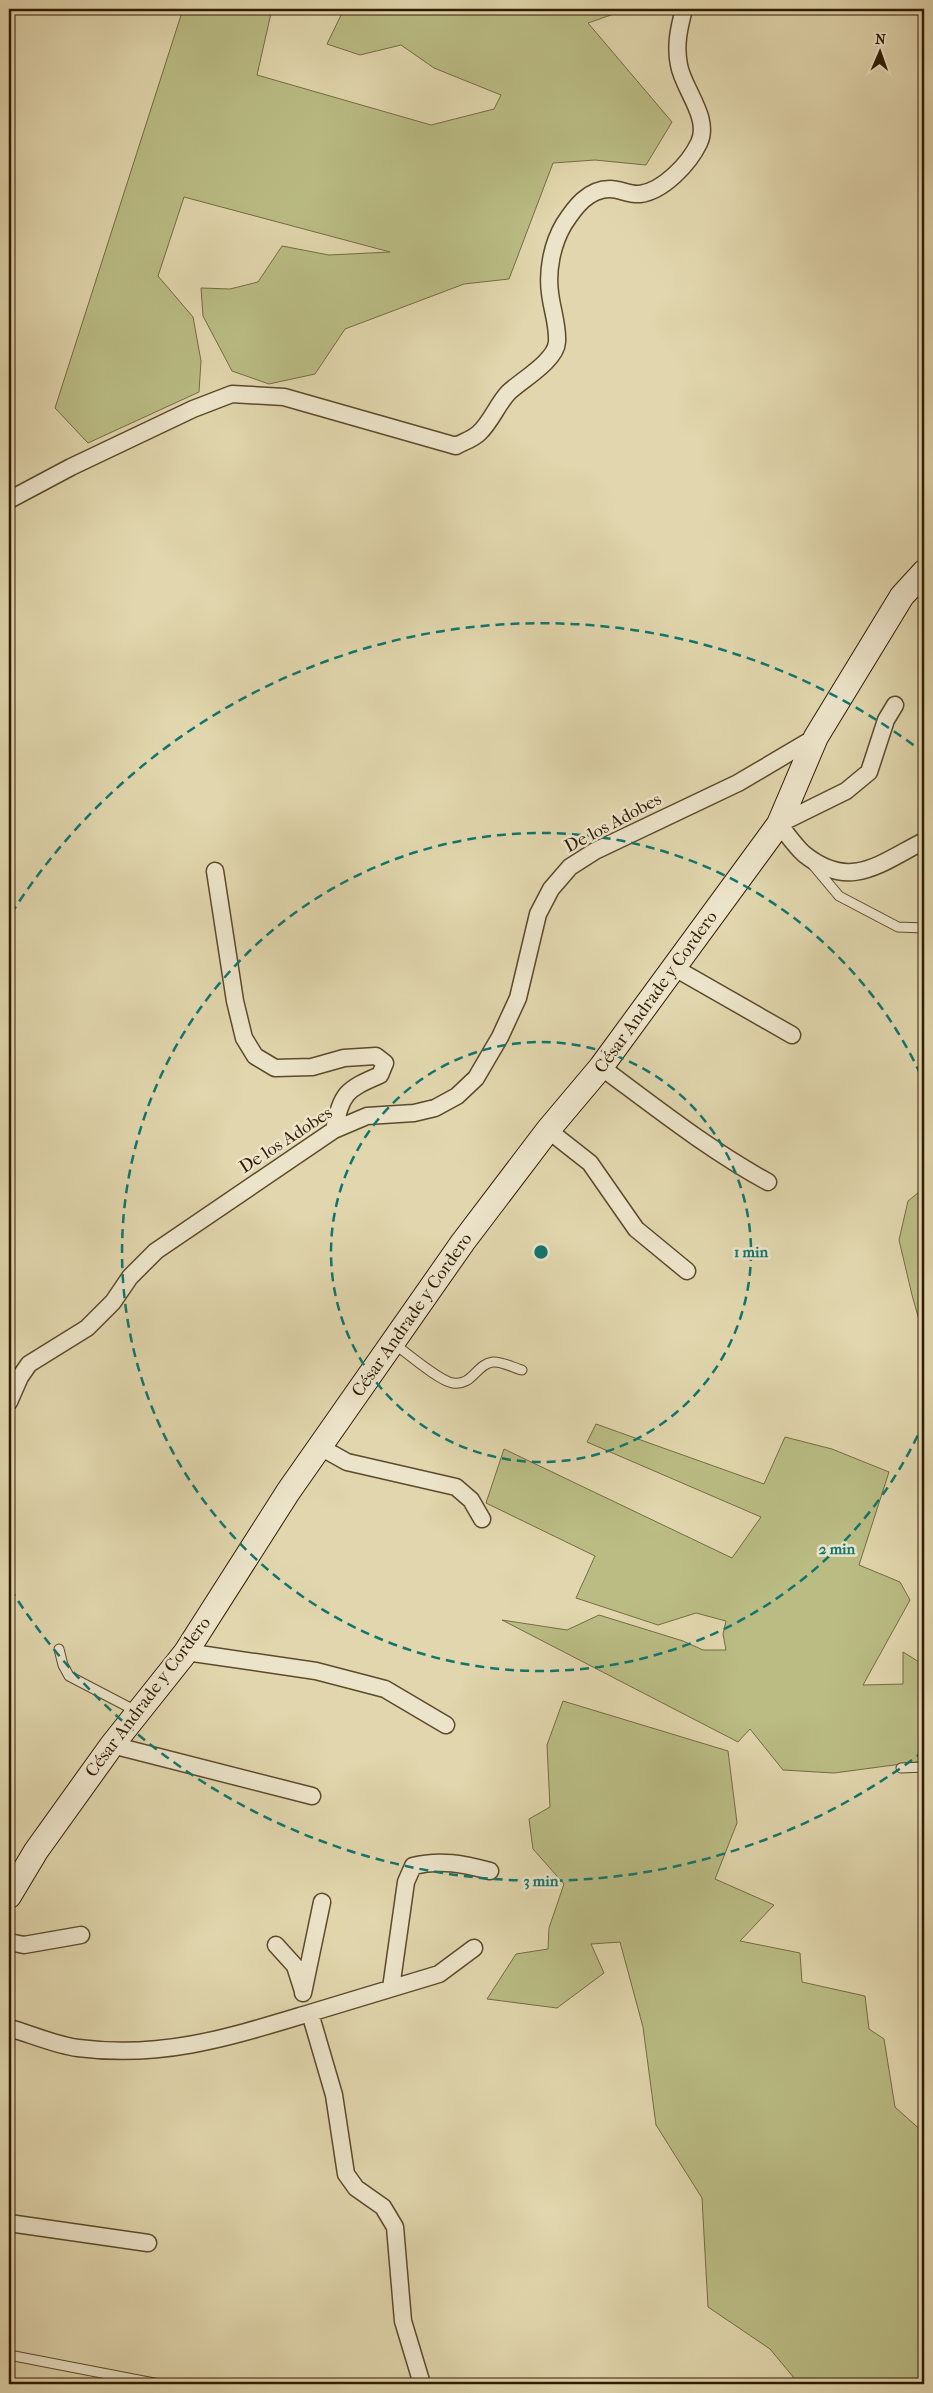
<svg xmlns="http://www.w3.org/2000/svg" width="933" height="2393" font-family="'IM FELL French Canon',serif">
<rect width="100%" height="100%" fill="#e1d6ad"/>
<filter id="stains"><feTurbulence type="fractalNoise" baseFrequency=".004" numOctaves="4"/><feColorMatrix values="0 0 0 0 .2 0 0 0 0 .09 0 0 0 0 .02 0 0 0 .5 -.17"/></filter>
<radialGradient id="worn" r=".72"><stop offset=".6" stop-color="#630" stop-opacity="0"/><stop offset="1" stop-color="#630" stop-opacity=".3"/></radialGradient>
<!-- green -->
<path fill="#babc84" stroke="#756c42" d="M 183,9 L 272,9 L 257,75 L 431,125 L 494,109 L 501,95 L 434,68 L 401,45 L 360,55 L 327,44 L 344,9 L 628,9 L 588,23 L 672,122 L 646,165 L 595,160 L 553,163 L 509,279 L 464,284 L 345,329 L 315,374 L 269,384 L 232,371 L 203,316 L 201,288 L 230,289 L 258,282 L 282,246 L 329,255 L 390,252 L 184,197 L 158,276 L 193,317 L 201,361 L 199,392 L 88,443 L 55,408 Z
M 924,1188 L 924,1324 L 919,1320 L 912,1295 L 899,1240 L 908,1201 Z
M 596,1424 L 764,1484 L 785,1437 L 832,1449 L 889,1472 L 859,1565 L 900,1582 L 910,1600 L 863,1685 L 903,1684 L 903,1652 L 924,1665 L 924,1761 L 834,1773 L 783,1770 L 750,1729 L 738,1742 L 502,1620 L 567,1630 L 599,1615 L 683,1641 L 703,1650 L 726,1650 L 723,1634 L 726,1621 L 696,1613 L 658,1625 L 576,1598 L 595,1556 L 486,1503 L 504,1449 L 732,1558 L 761,1517 L 587,1442 Z
M 563,1701 L 728,1751 L 737,1823 L 715,1879 L 774,1905 L 740,1941 L 800,1953 L 802,1982 L 865,1996 L 869,2029 L 884,2039 L 895,2107 L 924,2133 L 924,2384 L 799,2384 L 770,2349 L 708,2307 L 702,2198 L 656,2125 L 643,2027 L 620,1942 L 591,1944 L 604,1973 L 557,2008 L 487,1999 L 516,1954 L 548,1949 L 549,1928 L 564,1884 L 533,1849 L 529,1819 L 550,1807 L 547,1745 Z"/>
<g fill="none" stroke-linecap="round" stroke-linejoin="round">
<defs>
<path id="lane" d="M 813,865 L 839,896 L 898,927 L 924,928
M 393,1343 C 406,1352 439,1381 453,1383 C 473,1386 476,1364 493,1362 C 501,1361 514,1368 522,1370
M 59,1649 L 63,1665 L 69,1676 L 138,1712
M 901,1768 L 924,1767
M 9,2355 L 159,2384"/>
<path id="street" d="M 9,500 L 71,467 L 193,409 L 232,394 L 284,397 L 456,446 C 463,442 473,439 479,433 C 491,422 497,405 508,393 C 520,381 556,361 557,342 C 558,325 552,310 550,293 C 547,271 552,244 564,224 C 575,207 588,189 610,189 C 620,189 629,195 640,194 C 663,191 689,164 699,143 C 711,118 683,89 679,65 C 675,45 679,28 684,9
M 895,705 L 886,720 L 869,772 L 846,791 L 779,824 C 787,834 795,846 804,854 C 850,891 879,864 924,841
M 215,871 L 235,1001 L 244,1038 L 255,1056 L 275,1068 L 312,1067 L 344,1058 L 376,1056 L 385,1063 L 380,1075 C 345,1090 342,1093 334,1130
M 673,967 L 792,1035
M 601,1067 C 655,1107 709,1150 768,1182
M 548,1130 L 590,1163 L 636,1229 L 687,1271
M 9,1402 L 20,1377 L 29,1364 L 87,1328 L 113,1302 L 130,1277 L 156,1251 L 334,1130 L 367,1116 L 414,1113 L 435,1108 L 457,1096 L 476,1078 L 500,1037 L 518,998 L 538,914 L 551,889 L 570,867 L 595,851 L 738,783 L 816,737
M 320,1447 L 347,1462 L 456,1487 L 471,1500 L 482,1519
M 186,1652 L 316,1671 L 385,1689 L 446,1725
M 112,1745 L 312,1796
M 9,1942 L 24,1945 L 81,1935
M 276,1945 L 295,1966 L 303,1991
M 391,1988 L 406,1882 L 413,1866 C 440,1859 464,1864 490,1871
M 303,1993 L 322,1902
M 310,2013 L 439,1974 L 474,1948
M 9,2028 C 31,2034 55,2045 78,2048 C 163,2059 230,2037 310,2013 L 334,2095 L 346,2174 L 356,2188 L 383,2207 L 395,2227 L 403,2321 L 422,2384
M 9,2223 L 148,2243"/>
<path id="secondary" d="M 9,1896 L 36,1851 L 112,1745 L 186,1652 L 288,1492 L 463,1242 L 548,1130 L 601,1067 L 779,824 L 816,737 L 902,596 L 924,572"/>
</defs>
<!-- lane casing -->
<use href="#lane" stroke="#5c4a2b" stroke-width="11"/>
<!-- street casing -->
<use href="#street" stroke="#5c4a2b" stroke-width="19"/>
<!-- secondary casing -->
<use href="#secondary" stroke="#301b00" stroke-width="26"/>
<!-- lane -->
<use href="#lane" stroke="#ece4ca" stroke-width="9"/>
<!-- street -->
<use href="#street" stroke="#ece4ca" stroke-width="16"/>
<!-- secondary -->
<use href="#secondary" stroke="#ece4ca" stroke-width="24"/>
</g>
<!-- distance rings -->
<g fill="none" stroke="#0f766e" stroke-width="2.5" stroke-dasharray="9 6">
<circle cx="541" cy="1252" r="210"/>
<path d="M924 1422A419 419 0 1 1 924 1082"/>
<path d="M924 1751A629 629 0 0 1 11 1590M11 914A629 629 0 0 1 924 753"/>
</g>
<g text-anchor="middle" dominant-baseline="central" stroke-width="5" stroke-linejoin="round" paint-order="stroke">
<!-- street labels -->
<g font-size="18" fill="#301b00" stroke="#ece4ca">
<text transform="translate(613 823) rotate(-28)">De los Adobes</text>
<text transform="translate(656 992) rotate(-54)">César Andrade y Cordero</text>
<text transform="translate(286 1140) rotate(-33)">De los Adobes</text>
<text transform="translate(412 1315) rotate(-55)">César Andrade y Cordero</text>
<text transform="translate(148 1697) rotate(-53)">César Andrade y Cordero</text>
</g>
</g>
<circle cx="541" cy="1252" r="8" fill="#0f766e" stroke="#ece4ca" stroke-width="2.5"/>
<g font-size="15" text-anchor="middle" font-weight="bold" fill="#0f766e" stroke="#ece4ca" stroke-width="5" stroke-linejoin="round" paint-order="stroke">
<text x="751" y="1257">1 min</text>
<text x="837" y="1554">2 min</text>
<text x="541" y="1886">3 min</text>
</g>
<!-- margin -->
<rect width="933" height="2393" fill="none" stroke="#e1d6ad" stroke-width="30"/>
<rect x="10" y="10" width="913" height="2373" fill="none" stroke="#301b00" stroke-width="2.5"/>
<rect x="15" y="15" width="903" height="2363" fill="none" stroke="#301b00"/>
<!-- north arrow -->
<g transform="translate(880 52) rotate(2)" stroke="#ece4ca" stroke-width="4" paint-order="stroke">
<path d="M0-4L9 19L0 12L-9 19Z" fill="#301b00"/>
<text y="-8" font-size="14" font-weight="bold" text-anchor="middle" fill="#301b00">N</text>
</g>
<rect width="100%" height="100%" filter="url(#stains)"/>
<rect width="100%" height="100%" fill="url(#worn)"/>
</svg>
